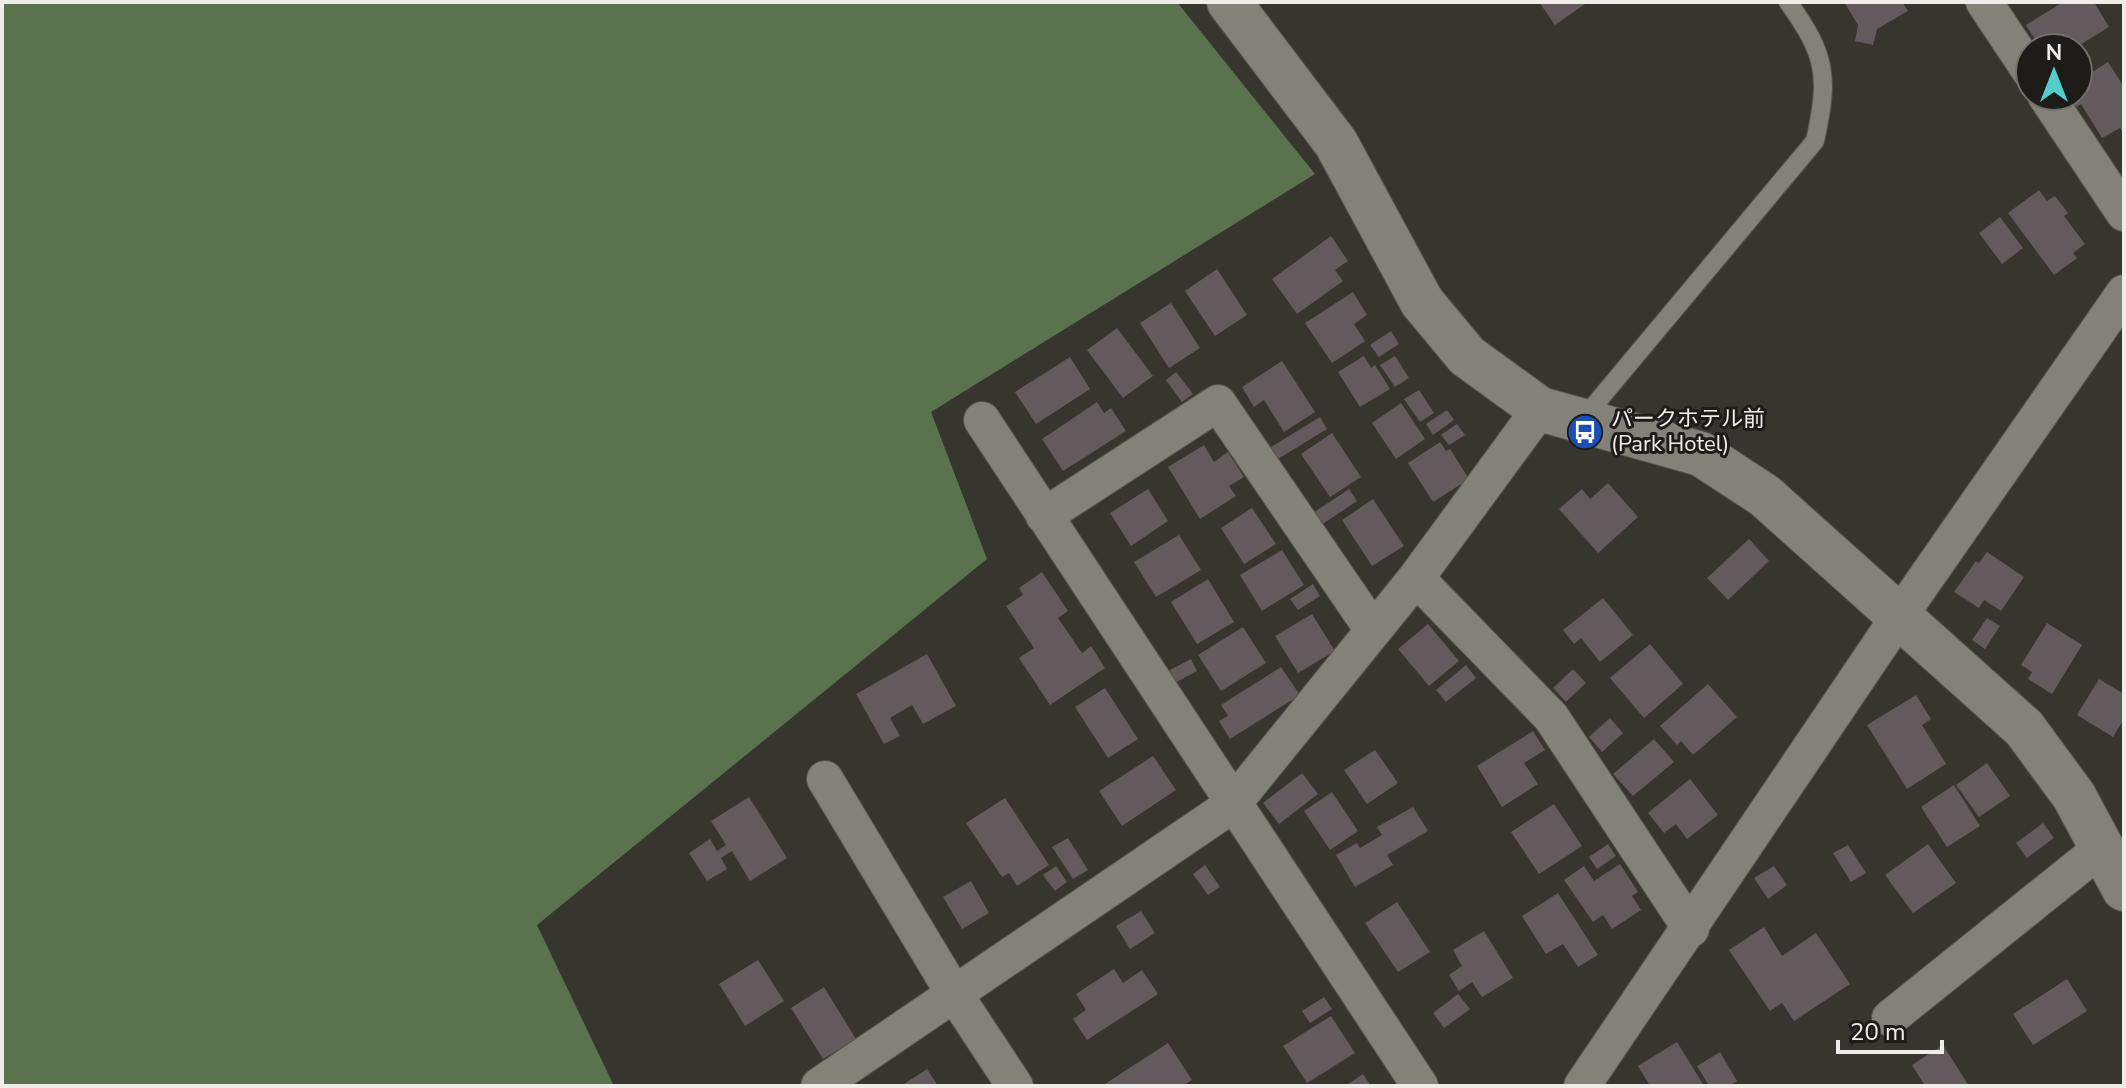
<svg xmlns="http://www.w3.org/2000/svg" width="2126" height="1088" font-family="'Nunito Sans','Noto Sans JP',sans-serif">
<rect width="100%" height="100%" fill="#36352e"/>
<!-- forest -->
<path fill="#5b724e" d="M 2,2 L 1177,2 L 1315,174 L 931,412 L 987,559 L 537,925 L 614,1086 L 2,1086 Z"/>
<!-- building -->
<path fill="#635a5d" d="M 1539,2 L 1588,2 L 1555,25 Z
M 1844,2 L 1902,2 L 1908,11 L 1877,29 L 1873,45 L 1855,41 L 1858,25 Z
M 2063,2 L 2094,2 L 2109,27 L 2075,48 L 2040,48 L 2026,25 Z
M 2108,62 L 2124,87 L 2124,135 L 2120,128 L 2102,138 L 2081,104 L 2072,110 L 2063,96 L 2078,96 L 2078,81 Z
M 2039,190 L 2047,201 L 2055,196 L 2068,213 L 2064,216 L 2085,244 L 2073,253 L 2077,258 L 2054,275 L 2008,213 Z
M 2000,217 L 2023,248 L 2002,264 L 1979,233 Z
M 1331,236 L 1348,261 L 1335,270 L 1343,281 L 1297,314 L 1272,279 Z
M 1217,269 L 1247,315 L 1215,336 L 1185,291 Z
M 1353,292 L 1367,315 L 1354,324 L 1365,341 L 1332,363 L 1305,323 Z
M 1171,303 L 1200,348 L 1169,368 L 1140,323 Z
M 1117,328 L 1153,376 L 1123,398 L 1087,350 Z
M 1391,331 L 1399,344 L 1379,357 L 1370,345 Z
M 1364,356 L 1371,368 L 1375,365 L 1390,389 L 1360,407 L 1338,372 Z
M 1395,356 L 1409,378 L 1395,387 L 1380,365 Z
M 1070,357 L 1090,389 L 1036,424 L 1015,392 Z
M 1282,361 L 1315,412 L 1284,432 L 1264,400 L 1254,407 L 1242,387 Z
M 1176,372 L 1193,394 L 1182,402 L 1166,380 Z
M 1419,390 L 1434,413 L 1420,422 L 1404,399 Z
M 1097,402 L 1104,413 L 1111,408 L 1126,431 L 1063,471 L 1042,439 Z
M 1401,403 L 1425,439 L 1396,459 L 1372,423 Z
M 1447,410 L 1454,420 L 1433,435 L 1426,424 Z
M 1320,417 L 1327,429 L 1278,459 L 1271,447 Z
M 1457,424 L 1465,435 L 1449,445 L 1441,435 Z
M 1332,433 L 1361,477 L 1330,497 L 1301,454 Z
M 1440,442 L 1446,451 L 1450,449 L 1469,479 L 1433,502 L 1408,463 Z
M 1204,445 L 1214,462 L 1228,452 L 1244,477 L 1229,486 L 1236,496 L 1200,519 L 1168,467 Z
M 1608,483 L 1638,517 L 1598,553 L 1559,509 L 1582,489 L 1590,499 Z
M 1148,489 L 1168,521 L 1131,546 L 1110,513 Z
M 1349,489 L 1357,501 L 1321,525 L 1313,513 Z
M 1373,499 L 1404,546 L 1372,566 L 1342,520 Z
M 1252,508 L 1276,544 L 1244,564 L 1221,528 Z
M 1179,535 L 1201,570 L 1156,597 L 1134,562 Z
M 1749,539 L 1769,561 L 1728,600 L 1707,578 Z
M 1282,550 L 1304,585 L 1262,611 L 1240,575 Z
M 1987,552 L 2024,577 L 2001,611 L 1984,600 L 1979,608 L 1954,592 L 1976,561 L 1979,563 Z
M 1042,572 L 1068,611 L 1058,618 L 1082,653 L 1091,646 L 1105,668 L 1050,705 L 1019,658 L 1034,648 L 1006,606 L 1023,595 L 1019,588 Z
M 1208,579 L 1234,622 L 1197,644 L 1171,602 Z
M 1313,584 L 1320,596 L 1298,610 L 1290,599 Z
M 1603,598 L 1633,635 L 1600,662 L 1581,638 L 1574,644 L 1563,630 Z
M 1312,614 L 1335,651 L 1298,673 L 1275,636 Z
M 1987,618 L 2000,626 L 1985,649 L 1972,640 Z
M 2047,623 L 2082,645 L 2052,694 L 2028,679 L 2032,672 L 2021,665 Z
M 1428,624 L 1459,661 L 1429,686 L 1398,649 Z
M 1243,627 L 1266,663 L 1221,691 L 1198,655 Z
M 1650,644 L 1683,684 L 1644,718 L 1610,678 Z
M 927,654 L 956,706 L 923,724 L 912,705 L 890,718 L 900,736 L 884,744 L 856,694 Z
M 1191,659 L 1197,671 L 1175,683 L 1168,671 Z
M 1466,665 L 1476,678 L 1446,702 L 1436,690 Z
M 1281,667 L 1300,695 L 1230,739 L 1219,721 L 1228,716 L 1221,705 Z
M 1573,669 L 1586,683 L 1566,702 L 1553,688 Z
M 2099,679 L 2124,694 L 2124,719 L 2113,737 L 2077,715 Z
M 1708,684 L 1737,717 L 1693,755 L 1681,741 L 1677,745 L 1660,726 Z
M 1105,688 L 1138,739 L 1108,758 L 1075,707 Z
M 1916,695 L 1931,719 L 1922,725 L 1946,764 L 1907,789 L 1867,725 Z
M 1610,718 L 1623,733 L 1602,752 L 1589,737 Z
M 1533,731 L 1545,750 L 1524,763 L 1538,784 L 1502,807 L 1477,766 Z
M 1654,739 L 1674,762 L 1633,796 L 1613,774 Z
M 1375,750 L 1398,783 L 1367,804 L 1344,770 Z
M 1153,756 L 1176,790 L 1122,826 L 1099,791 Z
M 1987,763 L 2010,796 L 1979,817 L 1956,785 Z
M 1302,773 L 1318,794 L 1279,824 L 1263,803 Z
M 1690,779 L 1718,815 L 1687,839 L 1676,824 L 1664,833 L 1648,813 Z
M 1954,785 L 1980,826 L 1947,847 L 1921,807 Z
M 1332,792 L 1358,831 L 1330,850 L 1304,811 Z
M 749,797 L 787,858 L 750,881 L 732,851 L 721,858 L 727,869 L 707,881 L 689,853 L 710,839 L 717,851 L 726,845 L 711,821 Z
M 1005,798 L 1049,865 L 1017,886 L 1009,873 L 1002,877 L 966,823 Z
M 1554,804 L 1582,846 L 1539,874 L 1511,832 Z
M 1413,807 L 1428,831 L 1387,855 L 1393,865 L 1355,887 L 1336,855 L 1357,843 L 1360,848 L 1382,835 L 1377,827 Z
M 2043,823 L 2054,838 L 2027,858 L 2016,843 Z
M 1068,838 L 1088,870 L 1073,879 L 1052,847 Z
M 1608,844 L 1616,856 L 1597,869 L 1589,857 Z
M 1928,844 L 1956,883 L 1913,913 L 1885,875 Z
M 1848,845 L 1866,873 L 1851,882 L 1833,853 Z
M 1620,864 L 1638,892 L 1632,896 L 1641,910 L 1612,929 L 1603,915 L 1593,922 L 1564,880 L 1584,866 L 1594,881 Z
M 1205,865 L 1220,887 L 1208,895 L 1193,874 Z
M 1056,866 L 1067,882 L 1055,891 L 1043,875 Z
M 1774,866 L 1787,885 L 1768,899 L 1754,878 Z
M 971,881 L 989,913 L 962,929 L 943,897 Z
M 1558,893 L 1598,955 L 1578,967 L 1563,944 L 1546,954 L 1522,916 Z
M 1397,902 L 1430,952 L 1398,972 L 1365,923 Z
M 1141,911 L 1155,933 L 1130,949 L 1116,926 Z
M 1764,927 L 1782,956 L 1816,933 L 1850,984 L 1794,1021 L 1782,1003 L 1770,1011 L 1729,950 Z
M 1484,931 L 1513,978 L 1482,997 L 1472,982 L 1459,991 L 1449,975 L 1462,966 L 1453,950 Z
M 758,960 L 784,1001 L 745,1026 L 719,984 Z
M 1114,969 L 1123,983 L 1142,970 L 1158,994 L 1087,1040 L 1073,1019 L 1086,1010 L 1076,994 Z
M 2067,979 L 2087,1011 L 2033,1045 L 2013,1014 Z
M 824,987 L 856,1039 L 823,1059 L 791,1008 Z
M 1458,994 L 1470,1009 L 1444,1028 L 1433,1013 Z
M 1324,997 L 1332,1009 L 1310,1023 L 1302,1011 Z
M 1331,1016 L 1355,1053 L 1307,1083 L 1283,1046 Z
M 1677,1042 L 1704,1086 L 1650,1086 L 1638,1066 Z
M 1168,1043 L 1192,1080 L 1183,1086 L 1102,1086 Z
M 1943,1045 L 1969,1086 L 1925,1086 L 1912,1065 Z
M 1720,1052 L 1737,1081 L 1729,1086 L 1709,1086 L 1697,1066 Z
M 927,1069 L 938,1086 L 901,1086 Z
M 1363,1074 L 1371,1086 L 1345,1086 Z"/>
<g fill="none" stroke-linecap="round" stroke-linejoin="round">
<defs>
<path id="service" d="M 1582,420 L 1815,141 C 1829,77 1827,56 1788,2"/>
<path id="minor" d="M 1984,2 L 2030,71
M 2046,96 L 2124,213
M 982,420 L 1420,1086
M 1044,516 L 1218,403 L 1373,630
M 1416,578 L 1551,717 L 1691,929
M 825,779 L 953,992 L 1015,1086
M 1890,1018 L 2103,847
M 819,1086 L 1232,805 L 1416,578 L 1540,409
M 1582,1086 L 1898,618 L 2124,293"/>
<path id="tertiary" d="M 1229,2 L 1336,143 L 1422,302 L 1467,356 L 1540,409 L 1701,454 L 1765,496 L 2024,728 L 2074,796 L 2124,889"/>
</defs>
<!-- service casing -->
<use href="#service" stroke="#54534d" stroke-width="20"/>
<!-- minor casing -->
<use href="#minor" stroke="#54534d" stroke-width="38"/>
<!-- tertiary casing -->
<use href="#tertiary" stroke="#54534d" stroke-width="46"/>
<!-- service -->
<use href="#service" stroke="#838279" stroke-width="18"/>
<!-- minor -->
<use href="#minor" stroke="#838279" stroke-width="36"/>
<!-- tertiary -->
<use href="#tertiary" stroke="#838279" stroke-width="44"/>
</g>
<!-- icons -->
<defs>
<symbol id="bus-disc" viewBox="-11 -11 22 22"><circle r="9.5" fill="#1a4fb4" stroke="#1d1c19"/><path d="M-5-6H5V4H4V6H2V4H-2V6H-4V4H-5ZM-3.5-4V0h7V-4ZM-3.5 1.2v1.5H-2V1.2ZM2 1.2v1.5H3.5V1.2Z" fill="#fff"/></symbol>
</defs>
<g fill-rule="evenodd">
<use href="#bus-disc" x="1565" y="412" width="40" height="40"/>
</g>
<g text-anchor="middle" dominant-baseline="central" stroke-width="6" stroke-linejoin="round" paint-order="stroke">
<!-- poi labels -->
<g font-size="22" fill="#eeede9" stroke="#1d1c19" text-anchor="start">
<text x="1611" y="419">パークホテル前<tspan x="1611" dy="25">(Park Hotel)</tspan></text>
</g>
</g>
<!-- border -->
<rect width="2126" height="1088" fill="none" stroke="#eeede9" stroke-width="8"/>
<!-- north arrow -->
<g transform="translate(2054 72)"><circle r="38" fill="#1d1c19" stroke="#71706c" stroke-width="2"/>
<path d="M0-6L14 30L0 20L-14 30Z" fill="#53cdca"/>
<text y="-12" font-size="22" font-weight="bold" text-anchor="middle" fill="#eeede9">N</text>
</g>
<!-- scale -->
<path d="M1838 1040v12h104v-12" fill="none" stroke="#eeede9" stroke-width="4"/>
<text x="1850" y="1040" font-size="24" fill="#eeede9" stroke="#1d1c19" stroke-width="6" paint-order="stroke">20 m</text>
</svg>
